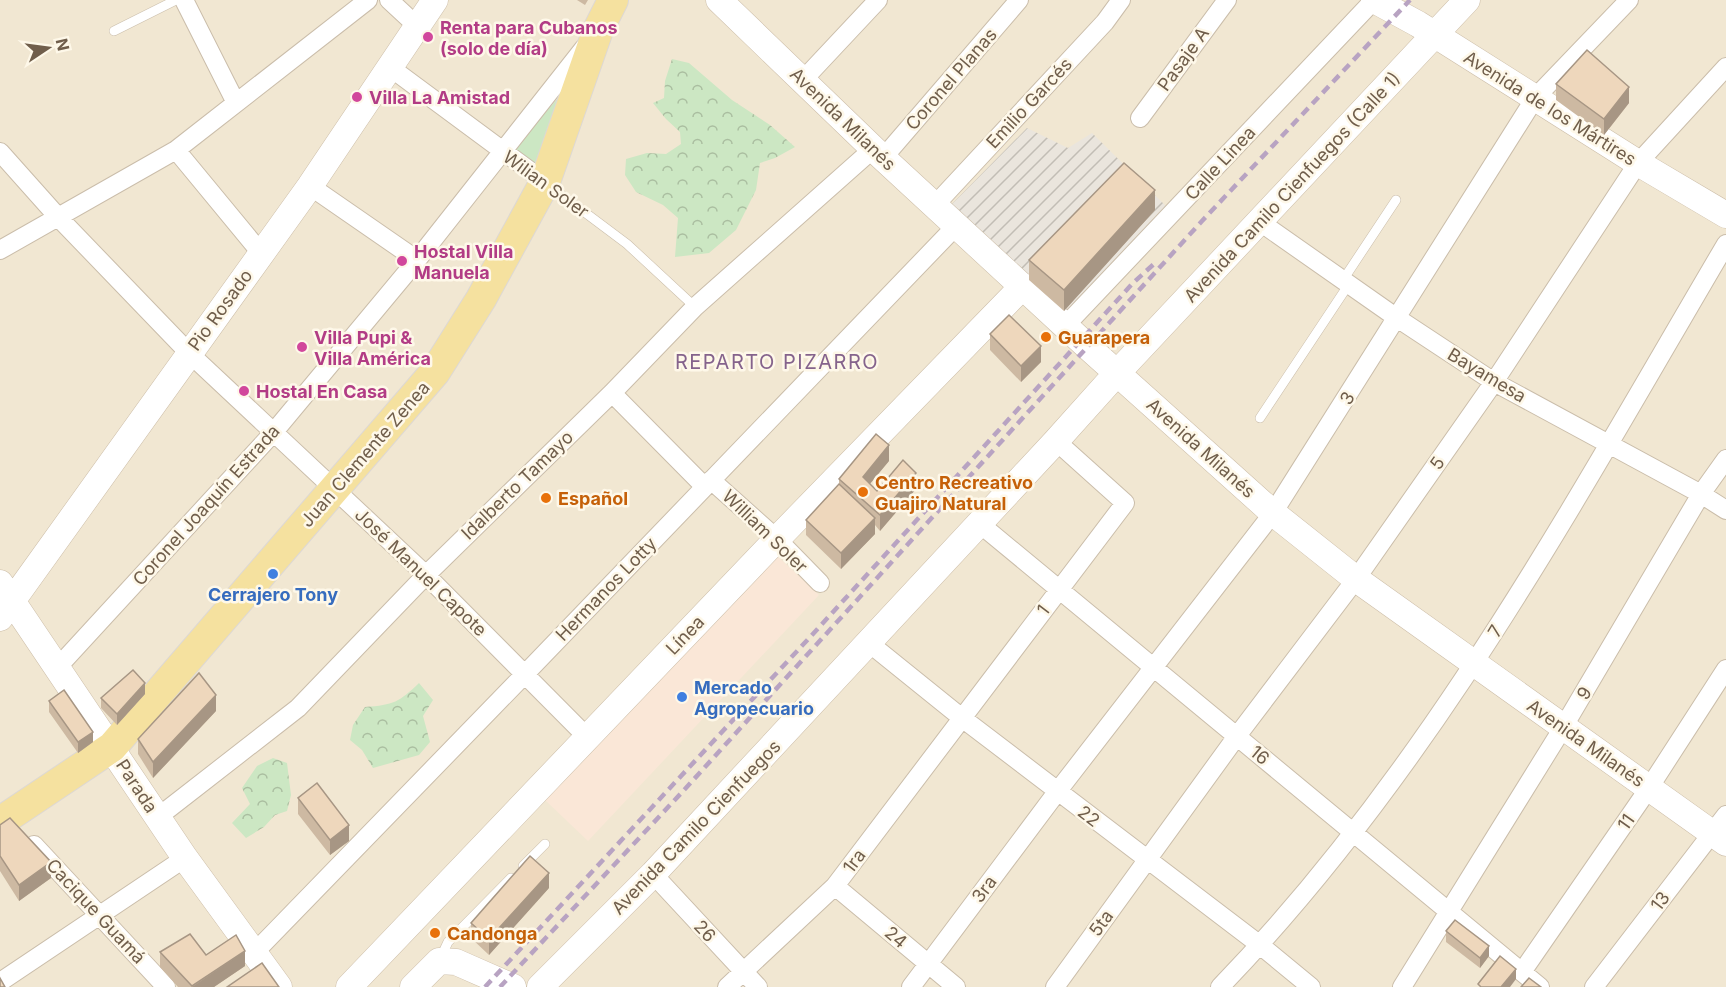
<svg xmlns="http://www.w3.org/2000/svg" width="1726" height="987" font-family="Inter,sans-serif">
<defs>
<pattern id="industrial-furrows" width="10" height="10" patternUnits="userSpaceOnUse" patternTransform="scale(1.5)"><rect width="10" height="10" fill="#eae5dd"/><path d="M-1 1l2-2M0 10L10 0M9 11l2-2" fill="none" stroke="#c2bdb5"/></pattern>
<pattern id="forest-crowns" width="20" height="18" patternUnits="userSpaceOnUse" patternTransform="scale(1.5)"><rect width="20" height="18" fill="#cce7c3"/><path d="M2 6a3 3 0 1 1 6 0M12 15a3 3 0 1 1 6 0" fill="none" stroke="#aabea0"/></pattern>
</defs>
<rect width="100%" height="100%" fill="#faf5e3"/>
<!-- residential -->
<path fill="#f1e7d2" d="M 0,0 L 1726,0 L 1726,987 L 0,987 Z"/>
<!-- commercial -->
<path fill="#fae7d7" d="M 775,554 L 819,595 L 588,841 L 545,800 Z"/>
<!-- industrial -->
<path fill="url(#industrial-furrows)" d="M 1027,128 L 1068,148 L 1092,133 L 1173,213 L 1064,316 L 952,204 Z"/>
<!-- forest -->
<path fill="url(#forest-crowns)" d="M 672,59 L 689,63 L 732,100 L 770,125 L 795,147 L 775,158 L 760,163 L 756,190 L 736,230 L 709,253 L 675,257 L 678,218 L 663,205 L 636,192 L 625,175 L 626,159 L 647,153 L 666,154 L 681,144 L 680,132 L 666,119 L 653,103 L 664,98 L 665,81 Z
M 419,683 L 433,700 L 423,716 L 430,742 L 419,755 L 373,768 L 362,750 L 350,740 L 353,725 L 365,707 C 394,705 399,702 419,683 Z
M 273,758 L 287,763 L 291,795 L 287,811 L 275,815 L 264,827 L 246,838 L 232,823 L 250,804 L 242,788 L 257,766 Z"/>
<!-- green -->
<path fill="#cce7c3" d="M 569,86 L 540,177 L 509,153 Z"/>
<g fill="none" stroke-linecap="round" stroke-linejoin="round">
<defs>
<path id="lane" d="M 114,31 L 176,0
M 547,184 L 627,244 L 695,307
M 1343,280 L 1396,200
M 1260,418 L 1349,284
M 523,866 L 545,844
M 440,959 L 448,942 L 511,878"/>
<path id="street" d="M 184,0 L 236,103
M 389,0 L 417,26
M 391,68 L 545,182
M 803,80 L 878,0
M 1140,118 L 1227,0
M 176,150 L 261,253
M 0,152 L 58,217 L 189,353 L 426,575 L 587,737
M 883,158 L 1019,0
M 310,186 L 417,260
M 935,205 L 1105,22 L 1121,0
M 1260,222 L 1397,318 L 1494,382 L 1701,494 L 1726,510
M 0,250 L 176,150 L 368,0
M 1065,326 L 1374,0
M 612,393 L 704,486
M 711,480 L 777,539 L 820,583
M 980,524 L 1540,987
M 869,643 L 962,718 L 1260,945 L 1311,987
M 57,668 L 273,433 L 417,260 L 584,48
M 158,817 L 298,708 L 426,575 L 612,393 L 695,307 L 873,149
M 34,845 L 166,987
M 653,874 L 758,987
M 835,886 L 956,987
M 255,952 L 525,674 L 957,225
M 1522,972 L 1649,788 L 1726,669
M 0,982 L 185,858
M 727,987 L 835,886 L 1125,503 L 1056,441
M 911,987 L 1057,792 L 1273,513 L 1535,98 L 1629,0
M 1055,987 L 1237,736 L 1356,579 L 1494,382 L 1638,163 L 1726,67
M 1220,987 C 1430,770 1574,502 1726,244
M 1402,987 L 1564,726 L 1701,494 L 1726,459
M 1594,987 L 1726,815"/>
<path id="secondary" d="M 719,0 L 883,158 L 1089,348 L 1273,513 L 1356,579 L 1726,843
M 1374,0 L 1418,24 L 1638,163 L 1726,215
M 0,583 L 185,858 L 279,987
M 0,618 L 310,186 L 435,0
M 349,987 L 777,539 L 1023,286
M 413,987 L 439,961 L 456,962 L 513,987
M 540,987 L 653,874 L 1056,441 L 1117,373 L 1467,0"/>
<path id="primary" d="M 0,822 L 112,747 L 435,372 L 481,299 L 545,182 L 598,30 L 613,0"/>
</defs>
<!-- lane casing -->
<use href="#lane" stroke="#cabdaa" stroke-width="10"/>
<!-- street casing -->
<use href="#street" stroke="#cabdaa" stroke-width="20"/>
<!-- secondary casing -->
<use href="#secondary" stroke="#cdbea9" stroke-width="27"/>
<!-- primary casing -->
<use href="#primary" stroke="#ddd8d4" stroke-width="32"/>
<!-- lane -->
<use href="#lane" stroke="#fff" stroke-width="9"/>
<!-- street -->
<use href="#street" stroke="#fff" stroke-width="18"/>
<!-- secondary -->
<use href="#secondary" stroke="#fff" stroke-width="26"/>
<!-- primary -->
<use href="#primary" stroke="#f5e19f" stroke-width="30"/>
<!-- rail -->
<path stroke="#b8a3c2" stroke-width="4.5" stroke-dasharray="9 6" stroke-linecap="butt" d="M 485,987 L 812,635 L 1133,283 L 1155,263
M 500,987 L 685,789 L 1202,221 L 1410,0"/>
</g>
<!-- wall -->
<path fill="#cdb9a2" d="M 577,0 L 588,0 L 585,5 Z
M 1556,84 L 1629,103 L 1604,135 L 1556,100 Z
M 1155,210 L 1064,311 L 1029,280 L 1029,260 Z
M 990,334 L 1041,362 L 1021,382 L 990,350 Z
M 889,461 L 870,484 L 877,491 L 916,489 L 880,531 L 875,525 L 875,534 L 841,569 L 806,535 L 806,520 L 839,484 L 839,479 Z
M 145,694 L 117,725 L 101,708 L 101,698 Z
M 49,701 L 93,742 L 78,753 L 49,712 Z
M 216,711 L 153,778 L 138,754 L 138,739 Z
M 298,798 L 349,841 L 330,855 L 298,814 Z
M 0,825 L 51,878 L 19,901 L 0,871 Z
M 549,888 L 489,955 L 471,938 L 471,923 Z
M 1446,931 L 1489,956 L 1480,968 L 1446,942 Z
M 160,952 L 206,955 L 245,966 L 214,987 L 178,987 L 160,967 Z"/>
<!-- shaded-wall -->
<path fill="#a79684" d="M 1629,87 L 1629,103 L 1604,135 L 1604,119 Z
M 1155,190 L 1155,210 L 1064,311 L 1064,290 Z
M 1041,346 L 1041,362 L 1021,382 L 1021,366 Z
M 889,445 L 889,461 L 863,492 L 863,477 Z
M 916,473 L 916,489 L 880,531 L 880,515 Z
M 875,518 L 875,534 L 841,569 L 841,553 Z
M 145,683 L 145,694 L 117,725 L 117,714 Z
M 216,695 L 216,711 L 153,778 L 153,762 Z
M 93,732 L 93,742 L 78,753 L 78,742 Z
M 349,825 L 349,841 L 330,855 L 330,840 Z
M 51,862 L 51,878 L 19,901 L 19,885 Z
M 549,873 L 549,888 L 489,955 L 489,939 Z
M 1489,946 L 1489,956 L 1480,968 L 1480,958 Z
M 245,951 L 245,966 L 214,987 L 192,987 Z
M 1516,969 L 1516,979 L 1510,987 L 1501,987 Z"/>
<!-- building -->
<path fill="#eed7bc" stroke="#a79684" stroke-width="1.5" d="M 1587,50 L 1629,87 L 1604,119 L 1556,84 Z
M 1124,163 L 1155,190 L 1064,290 L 1029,260 Z
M 1009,315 L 1041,346 L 1021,366 L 990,334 Z
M 876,434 L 889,445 L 863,477 L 877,491 L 903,460 L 916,473 L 880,515 L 839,479 Z
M 839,484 L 875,518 L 841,553 L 806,520 Z
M 133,670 L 145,683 L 117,714 L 101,698 Z
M 199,673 L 216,695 L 153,762 L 138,739 Z
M 64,690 L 93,732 L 78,742 L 49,701 Z
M 317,783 L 349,825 L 330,840 L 298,798 Z
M 10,818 L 51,862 L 19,885 L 0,856 L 0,825 Z
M 530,856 L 549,873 L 489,939 L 471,923 Z
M 1455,920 L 1489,946 L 1480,958 L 1446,931 Z
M 190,934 L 206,955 L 236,935 L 245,951 L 192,986 L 160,952 Z
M 1500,956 L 1516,969 L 1501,987 L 1481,987 L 1478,984 Z
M 262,963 L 279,987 L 227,987 Z
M 0,978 L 5,987 L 0,987 Z
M 1529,978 L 1541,987 L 1521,987 Z"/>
<!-- markers -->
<g fill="#d1479c" stroke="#fef8e9" stroke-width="2">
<circle cx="428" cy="37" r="6"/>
<circle cx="357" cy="97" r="6"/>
<circle cx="402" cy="261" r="6"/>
<circle cx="302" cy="347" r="6"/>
<circle cx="244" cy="391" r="6"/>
</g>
<g fill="#e8710a" stroke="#fef8e9" stroke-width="2">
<circle cx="1046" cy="337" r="6"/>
<circle cx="863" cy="492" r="6"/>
<circle cx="546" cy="498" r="6"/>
<circle cx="435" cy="933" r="6"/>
</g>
<g fill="#3f7fe0" stroke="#fef8e9" stroke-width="2">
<circle cx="273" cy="574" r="6"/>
<circle cx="682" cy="697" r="6"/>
</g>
<g text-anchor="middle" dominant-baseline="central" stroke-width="5" stroke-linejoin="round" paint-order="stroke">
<!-- hotel labels -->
<g font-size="18" font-weight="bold" fill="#b23c85" stroke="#fef8e9" text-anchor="start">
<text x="440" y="27">Renta para Cubanos<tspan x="440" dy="21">(solo de día)</tspan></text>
<text x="369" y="97">Villa La Amistad</text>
<text x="414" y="251">Hostal Villa<tspan x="414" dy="21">Manuela</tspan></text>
<text x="314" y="337">Villa Pupi &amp;<tspan x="314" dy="21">Villa América</tspan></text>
<text x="256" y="391">Hostal En Casa</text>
</g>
<!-- street labels -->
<g font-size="18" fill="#705e4b" stroke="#fef8e9">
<text transform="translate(1183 59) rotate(-54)">Pasaje A</text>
<text transform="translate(951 79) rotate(-49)">Coronel Planas</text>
<text transform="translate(1029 103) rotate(-47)">Emilio Garcés</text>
<text transform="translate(1550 108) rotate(32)">Avenida de los Mártires</text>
<text transform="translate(843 119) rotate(44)">Avenida Milanés</text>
<text transform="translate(1220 163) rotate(-47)">Calle Linea</text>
<text transform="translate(546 184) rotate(36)">Wilian Soler</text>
<text transform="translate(1292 187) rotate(-47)">Avenida Camilo Cienfuegos (Calle 1)</text>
<text transform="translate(220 310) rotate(-54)">Pio Rosado</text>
<text transform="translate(1487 375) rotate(31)">Bayamesa</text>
<text transform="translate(1347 398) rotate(-57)">3</text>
<text transform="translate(1201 448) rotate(42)">Avenida Milanés</text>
<text transform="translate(365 454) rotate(-49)">Juan Clemente Zenea</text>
<text transform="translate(1437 463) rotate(-55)">5</text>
<text transform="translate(517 485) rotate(-44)">Idalberto Tamayo</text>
<text transform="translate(206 505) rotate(-48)">Coronel Joaquín Estrada</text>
<text transform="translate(765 531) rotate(44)">William Soler</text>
<text transform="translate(421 572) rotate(44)">José Manuel Capote</text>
<text transform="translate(606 589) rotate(-46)">Hermanos Lotty</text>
<text transform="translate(1043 610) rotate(-53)">1</text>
<text transform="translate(1495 631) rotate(-59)">7</text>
<text transform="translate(685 635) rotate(-46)">Línea</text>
<text transform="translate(1584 693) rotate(-59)">9</text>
<text transform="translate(1586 743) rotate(35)">Avenida Milanés</text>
<text transform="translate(1260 755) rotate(40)">16</text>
<text transform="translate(137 786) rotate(57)">Parada</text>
<text transform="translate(1089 816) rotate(37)">22</text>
<text transform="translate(1626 822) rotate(-55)">11</text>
<text transform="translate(696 827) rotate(-46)">Avenida Camilo Cienfuegos</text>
<text transform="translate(854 861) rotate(-53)">1ra</text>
<text transform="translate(984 889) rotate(-53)">3ra</text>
<text transform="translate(1660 901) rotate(-53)">13</text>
<text transform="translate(96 911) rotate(47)">Cacique Guamá</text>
<text transform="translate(1101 923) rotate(-54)">5ta</text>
<text transform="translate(705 931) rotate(47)">26</text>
<text transform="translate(896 937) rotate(40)">24</text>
</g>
<!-- food labels -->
<g font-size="18" font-weight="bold" fill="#c56008" stroke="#fef8e9" text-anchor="start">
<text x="1058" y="337">Guarapera</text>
<text x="875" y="482">Centro Recreativo<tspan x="875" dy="21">Guajiro Natural</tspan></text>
<text x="558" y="498">Español</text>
<text x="447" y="933">Candonga</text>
</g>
<!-- shop labels -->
<g font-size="18" font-weight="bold" fill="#366cbe" stroke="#fef8e9">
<text x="273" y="594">Cerrajero Tony</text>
<text x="694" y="687" text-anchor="start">Mercado<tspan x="694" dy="21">Agropecuario</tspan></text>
</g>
<!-- neighbourhood labels -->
<g font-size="20" letter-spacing="1.5" fill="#85638c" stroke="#fef8e9">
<text x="777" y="362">REPARTO PIZARRO</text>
</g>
</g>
<!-- north arrow -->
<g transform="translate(48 48) rotate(77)" stroke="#fef8e9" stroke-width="4.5" paint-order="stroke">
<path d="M0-4.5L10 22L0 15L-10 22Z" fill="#705e4b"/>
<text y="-9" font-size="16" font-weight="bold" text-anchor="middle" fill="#705e4b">N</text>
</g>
</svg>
